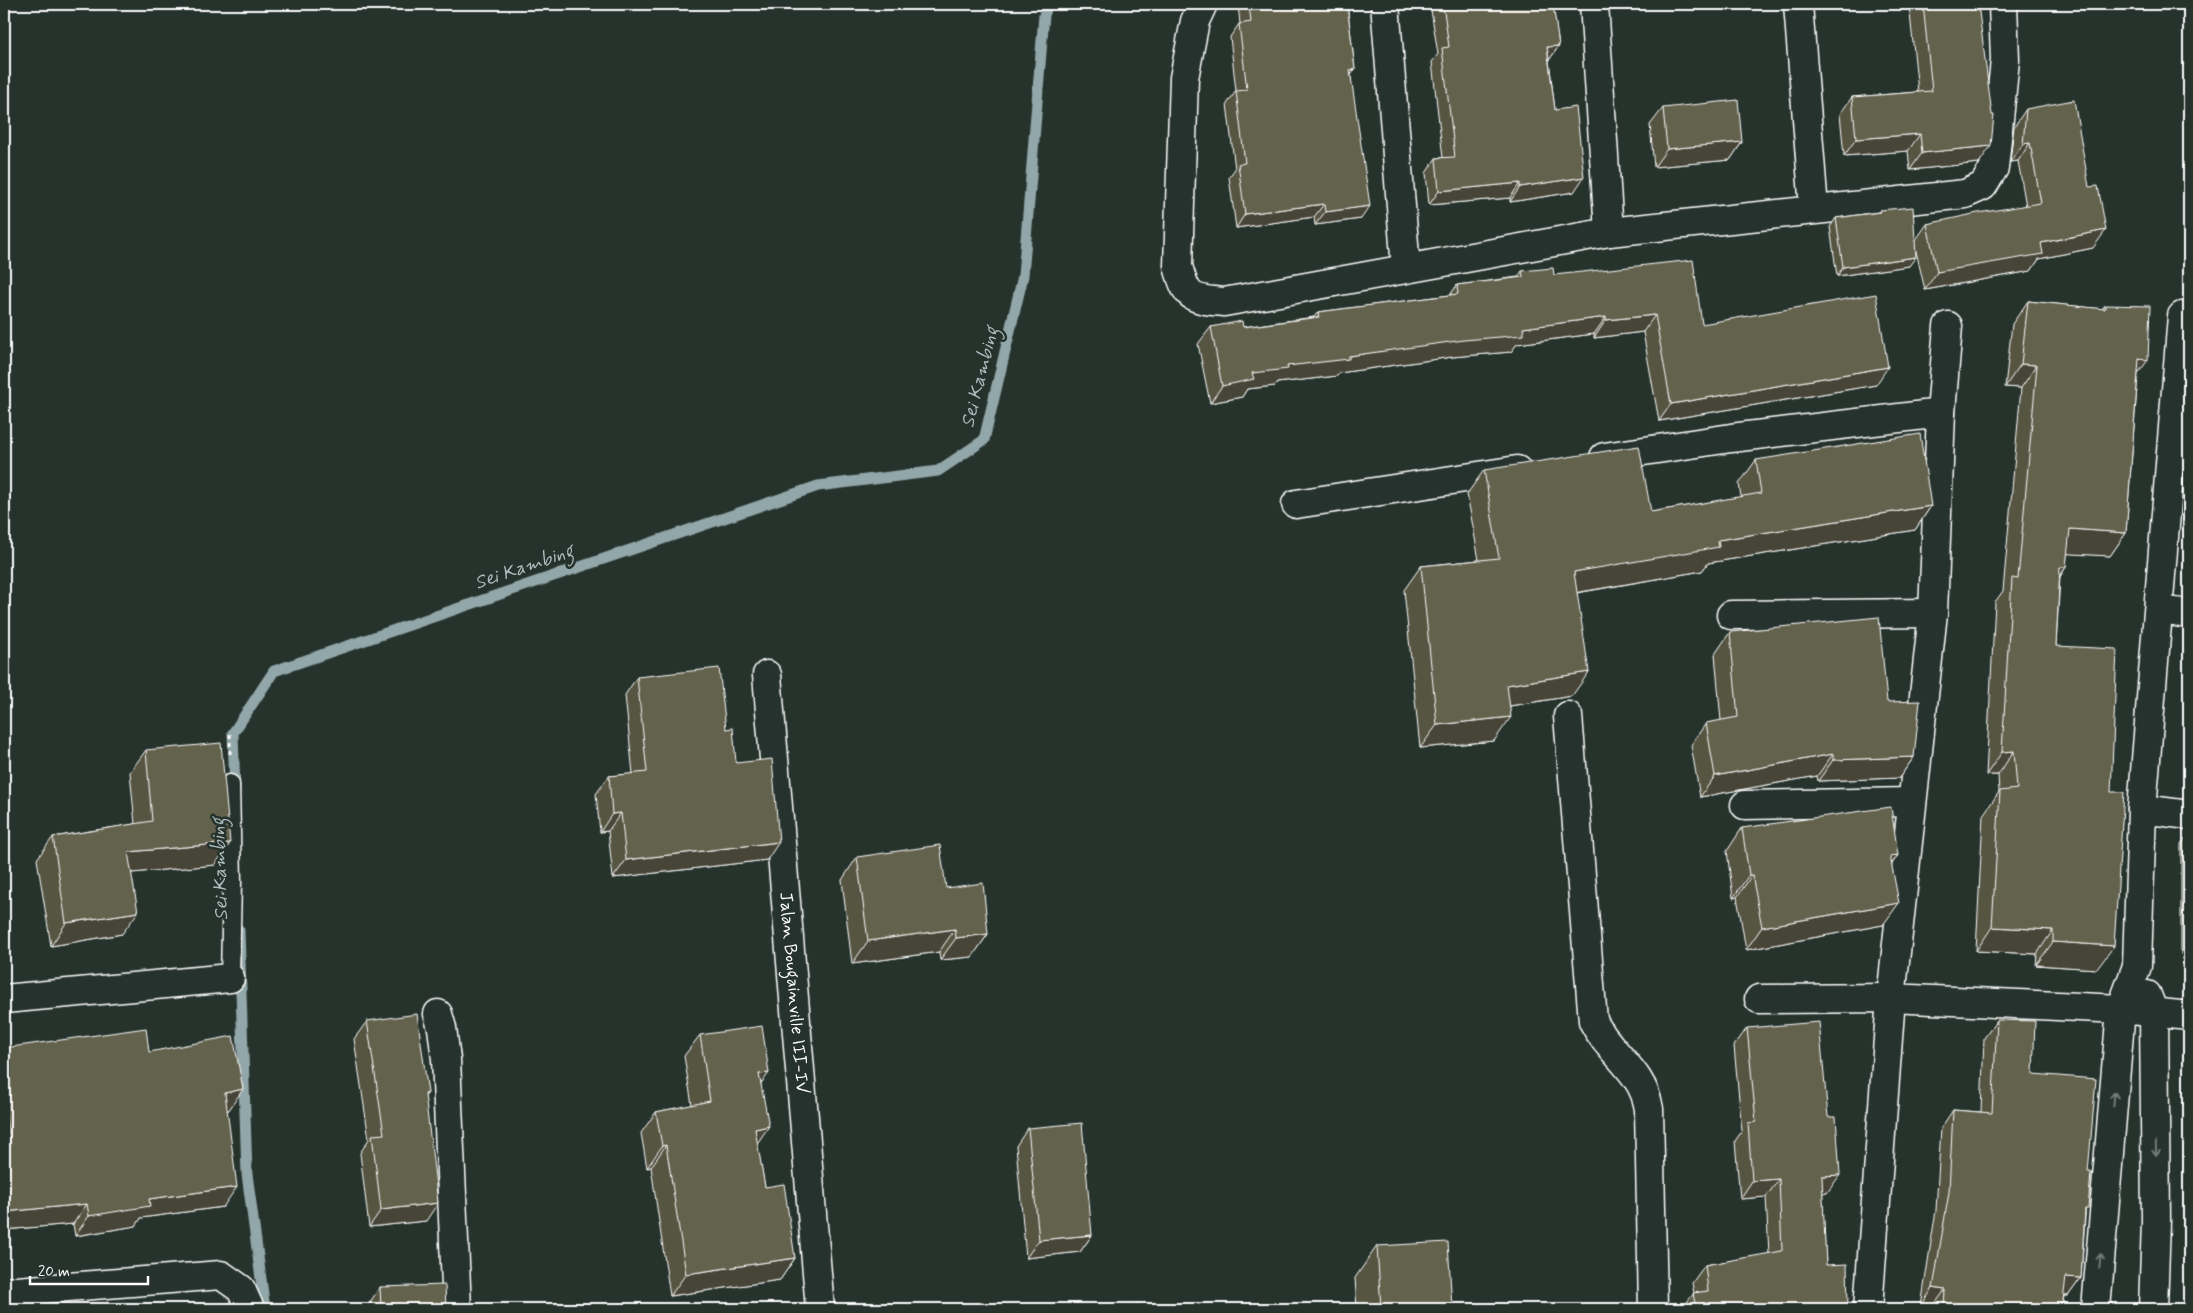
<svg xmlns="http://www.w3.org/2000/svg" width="2193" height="1313" font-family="Mynerve,sans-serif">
<rect width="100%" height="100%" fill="#26332d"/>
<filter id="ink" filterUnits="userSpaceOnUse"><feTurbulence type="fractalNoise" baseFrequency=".02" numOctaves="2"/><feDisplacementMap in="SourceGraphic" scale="10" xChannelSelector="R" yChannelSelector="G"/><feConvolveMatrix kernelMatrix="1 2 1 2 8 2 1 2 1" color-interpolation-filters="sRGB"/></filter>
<g filter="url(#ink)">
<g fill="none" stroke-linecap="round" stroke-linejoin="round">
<!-- stream -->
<path stroke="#92a7a9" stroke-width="11" d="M 235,791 L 233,733 L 274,671 L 818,486 L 938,471 L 984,440 L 1023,276 L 1044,15 L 1048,4
M 239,930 L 247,1174 L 265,1309"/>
<defs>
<path id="service" d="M 230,978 L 232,882 L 230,784"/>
<g id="minor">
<path d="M 1203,4 L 1195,21 L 1184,78 L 1178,266 C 1187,299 1191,299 1224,302 L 1609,232 L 1965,194 L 1983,186 L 1994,168 L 2005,60 L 2003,4"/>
<path d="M 1385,4 L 1406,269"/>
<path d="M 1594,4 L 1609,232"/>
<path d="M 1798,4 L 1814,209"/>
<path d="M 1948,326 L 1941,413 L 1933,613 L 1891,998 L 2121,1009 L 2189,1016"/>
<path d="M 1604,457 L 1731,438 L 1941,413"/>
<path d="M 1296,504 L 1517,470"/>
<path d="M 2159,610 L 2189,614"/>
<path d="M 1731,615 L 1933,613"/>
<path id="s1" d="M 767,675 L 820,1309"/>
<path d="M 1568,716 L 1593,1021 C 1610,1055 1643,1070 1649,1109 L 1653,1309"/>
<path d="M 1745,805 L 1912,802"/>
<path d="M 2142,809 L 2189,815"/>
<path d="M 2147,995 L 2154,1013 L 2156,1221 L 2153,1309"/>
<path d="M 4,999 L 230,978"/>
<path d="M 1759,999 L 1891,998 L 1868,1309"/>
<path d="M 438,1014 L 442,1028 L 446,1059 L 457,1309"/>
<path d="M 4,1292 L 221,1275 L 241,1289 L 250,1309"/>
<path d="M 2096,1309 L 2121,1009 L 2137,966 L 2142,809 L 2182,316"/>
</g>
</defs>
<!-- service casing -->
<use href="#service" stroke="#fff" stroke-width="21"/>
<!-- minor casing -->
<use href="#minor" stroke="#fff" stroke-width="31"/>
<!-- path -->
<path stroke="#fff" stroke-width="3" stroke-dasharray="4 4" stroke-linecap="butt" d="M 230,734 L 230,755"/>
<!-- service -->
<use href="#service" stroke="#26332d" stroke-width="18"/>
<!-- minor -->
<use href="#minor" stroke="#26332d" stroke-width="28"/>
</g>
<!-- wall -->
<path fill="#565443" stroke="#fff" d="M 1238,4 L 1347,4 L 1355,69 L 1351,75 L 1361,219 L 1315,225 L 1314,217 L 1236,228 L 1229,177 L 1235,169 L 1227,104 L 1236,91 L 1230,37 L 1239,24 L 1240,24 Z
M 1430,4 L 1567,4 L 1566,5 L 1553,7 L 1559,46 L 1549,60 L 1555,110 L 1574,192 L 1510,202 L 1510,198 L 1429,205 L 1426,173 L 1436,158 L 1443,158 L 1432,62 L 1438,54 Z
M 1909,4 L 1978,4 L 1979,163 L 1910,170 L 1908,151 L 1844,156 L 1840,114 L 1852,97 L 1918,92 Z
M 1663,108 L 1742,142 L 1730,160 L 1654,167 L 1650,125 Z
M 2026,109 L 2093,248 L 2039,259 L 2031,271 L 1925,290 L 1915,247 L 1909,266 L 1837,276 L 1830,227 L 1836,218 L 1878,212 L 1880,210 L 1915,241 L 1927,224 L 2026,206 L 2018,161 L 2010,162 L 2014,127 Z
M 1522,271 L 1554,275 L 1702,324 L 1876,385 L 1659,421 L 1643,332 L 1594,338 L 1594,334 L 1517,344 L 1511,352 L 1452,357 L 1339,373 L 1337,376 L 1277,383 L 1275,386 L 1247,389 L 1242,397 L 1210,403 L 1198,344 L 1211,327 L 1243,327 L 1314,317 L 1318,312 L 1450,295 L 1457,285 L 1518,277 Z
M 2028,301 L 2102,309 L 2105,305 L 2138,374 L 2126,533 L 2110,556 L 2067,553 L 2066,567 L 2060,577 L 2056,646 L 2097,969 L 2036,965 L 2037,954 L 1976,951 L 1983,815 L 1999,792 L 1998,775 L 1986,775 L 1995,602 L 2003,591 L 2021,388 L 2005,387 L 2012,324 Z
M 1756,460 L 1931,506 L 1915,530 L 1708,563 L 1702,571 L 1577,593 L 1572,696 L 1510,706 L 1494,741 L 1420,748 L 1404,590 L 1421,566 L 1479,560 L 1467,494 L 1484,470 L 1651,512 L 1741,497 L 1739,484 Z
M 1730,632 L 1887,702 L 1914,757 L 1899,778 L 1818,781 L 1817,776 L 1700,797 L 1691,745 L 1706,723 L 1721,721 L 1715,654 Z
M 637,677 L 726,729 L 736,763 L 767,860 L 613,878 L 608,831 L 600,832 L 596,794 L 609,776 L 633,774 L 625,695 Z
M 2189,714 L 2189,750 L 2188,750 Z
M 146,750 L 230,843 L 215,865 L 131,873 L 122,934 L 51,946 L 37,859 L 53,837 L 135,824 L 130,772 Z
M 1742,828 L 1898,855 L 1892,864 L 1883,925 L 1746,950 L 1737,897 L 1733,898 L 1727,851 Z
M 2189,833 L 2189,954 L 2181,954 L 2181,844 Z
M 857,857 L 946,888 L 988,934 L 972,957 L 940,960 L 939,952 L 852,964 L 842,880 Z
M 1997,1020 L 2033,1074 L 2088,1172 L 2081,1278 L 2068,1296 L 2064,1296 L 2062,1309 L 1932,1309 L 1932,1308 L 1921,1306 L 1936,1210 L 1941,1128 L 1953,1110 L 1981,1112 L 1984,1038 Z
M 367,1021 L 428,1093 L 425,1097 L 426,1221 L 369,1227 L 360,1153 L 369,1139 L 354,1039 Z
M 1747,1028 L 1827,1193 L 1822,1193 L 1826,1265 L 1848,1309 L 1682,1309 L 1694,1293 L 1692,1283 L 1705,1265 L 1769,1254 L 1766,1197 L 1740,1199 L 1735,1141 L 1742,1131 L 1734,1046 Z
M 700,1035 L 761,1084 L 757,1143 L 765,1187 L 795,1258 L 780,1280 L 670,1296 L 651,1167 L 647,1168 L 641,1133 L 656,1112 L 692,1105 L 684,1056 Z
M 4,1048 L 149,1052 L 229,1110 L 227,1110 L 223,1207 L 141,1218 L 136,1226 L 75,1236 L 73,1224 L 4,1230 Z
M 1028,1128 L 1092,1235 L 1080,1252 L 1026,1258 L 1016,1146 Z
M 1377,1246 L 1452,1309 L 1357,1309 L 1355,1278 Z
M 380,1287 L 446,1309 L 368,1309 L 368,1305 Z"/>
<!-- shaded-wall -->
<path fill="#464537" stroke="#fff" d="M 1545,4 L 1567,4 L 1566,5 L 1541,8 Z
M 1559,46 L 1549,60 L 1547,47 Z
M 1355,69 L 1346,82 L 1350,70 Z
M 1920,134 L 1908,151 L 1844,156 L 1856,139 Z
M 1742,142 L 1730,160 L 1654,167 L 1667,149 Z
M 2030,143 L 2018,161 L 2010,162 L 2023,144 Z
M 1991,146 L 1979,163 L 1910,170 L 1922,153 Z
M 1584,177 L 1574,192 L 1510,202 L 1520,187 Z
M 1520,183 L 1510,198 L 1429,205 L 1439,191 Z
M 1324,204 L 1314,217 L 1236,228 L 1245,214 Z
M 1370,206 L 1361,219 L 1315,225 L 1325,212 Z
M 2106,230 L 2093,248 L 2039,259 L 2031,271 L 1925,290 L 1937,272 L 2041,243 Z
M 1916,257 L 1909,266 L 1837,276 L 1843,267 Z
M 1655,315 L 1643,332 L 1594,338 L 1606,320 Z
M 1606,317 L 1594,334 L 1517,344 L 1511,352 L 1452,357 L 1339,373 L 1337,376 L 1277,383 L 1275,386 L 1247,389 L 1242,397 L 1210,403 L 1222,386 L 1252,373 L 1287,366 L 1523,328 Z
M 2139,359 L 2148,360 L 2131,383 Z
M 2021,364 L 2037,365 L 2021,388 L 2005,387 Z
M 1888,367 L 1876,385 L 1659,421 L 1671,404 Z
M 1931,506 L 1915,530 L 1708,563 L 1702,571 L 1557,596 L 1574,572 L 1718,540 Z
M 2070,529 L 2126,533 L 2110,556 L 2053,553 Z
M 2060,567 L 2066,567 L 2050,591 Z
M 1589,672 L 1572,696 L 1491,709 L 1507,685 Z
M 1511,717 L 1494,741 L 1420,748 L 1437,725 Z
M 2014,751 L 1998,775 L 1986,775 L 2002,752 Z
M 1833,754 L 1817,776 L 1700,797 L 1715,776 Z
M 1914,757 L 1899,778 L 1818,781 L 1833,760 Z
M 621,813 L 608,831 L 600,832 L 612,814 Z
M 779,842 L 767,860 L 613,878 L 626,860 Z
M 230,843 L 215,865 L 112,875 L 128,852 Z
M 1898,855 L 1882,877 L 1890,856 Z
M 1749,875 L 1752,875 L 1737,897 L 1733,898 Z
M 1899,903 L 1883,925 L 1746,950 L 1762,927 Z
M 138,912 L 122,934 L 51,946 L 66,923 Z
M 1992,927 L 2053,930 L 2037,954 L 1976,951 Z
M 955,929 L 939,952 L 852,964 L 868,941 Z
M 988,934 L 972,957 L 940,960 L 956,938 Z
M 2053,942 L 2114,946 L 2097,969 L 2036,965 Z
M 2189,942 L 2189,954 L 2181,954 Z
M 769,1073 L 753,1094 L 759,1074 Z
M 243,1089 L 229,1110 L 211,1113 L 225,1093 Z
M 769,1126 L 754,1148 L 755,1129 Z
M 666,1145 L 651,1167 L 647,1168 L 662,1146 Z
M 1840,1175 L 1827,1193 L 1809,1194 L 1822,1176 Z
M 1779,1179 L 1766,1197 L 1740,1199 L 1752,1181 Z
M 237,1187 L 223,1207 L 141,1218 L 136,1226 L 75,1236 L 89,1216 L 149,1199 Z
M 438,1203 L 426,1221 L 369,1227 L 381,1210 Z
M 87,1204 L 73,1224 L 4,1230 L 4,1212 Z
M 1092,1235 L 1080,1252 L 1026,1258 L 1039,1240 Z
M 795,1258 L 780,1280 L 670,1296 L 686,1274 Z
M 2066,1277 L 2081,1278 L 2068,1296 L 2053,1295 Z
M 1933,1288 L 1945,1290 L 1932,1308 L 1921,1306 Z"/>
<!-- building -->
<path fill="#64624e" stroke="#fff" d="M 1249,4 L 1347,4 L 1355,69 L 1350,70 L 1370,206 L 1325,212 L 1324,204 L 1245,214 L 1238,164 L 1245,163 L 1236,91 L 1247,90 L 1239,24 L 1251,22 Z
M 1443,4 L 1553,4 L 1559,46 L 1547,47 L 1555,110 L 1576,107 L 1584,177 L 1520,187 L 1520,183 L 1439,191 L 1436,158 L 1455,157 L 1442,48 L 1449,47 Z
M 1923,4 L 1978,4 L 1992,115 L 1994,115 L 1991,146 L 1922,153 L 1920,134 L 1856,139 L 1852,97 L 1932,91 Z
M 1738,100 L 1742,142 L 1667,149 L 1663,108 Z
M 2074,100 L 2089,187 L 2098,186 L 2106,230 L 2041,243 L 2043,254 L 1937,272 L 1927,224 L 1978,213 L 2041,203 L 2030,143 L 2023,144 L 2026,109 Z
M 1913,207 L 1916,257 L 1843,267 L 1836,218 L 1880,212 L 1880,210 Z
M 1693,260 L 1702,324 L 1876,294 L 1888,367 L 1671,404 L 1655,315 L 1606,320 L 1606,317 L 1523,328 L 1524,335 L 1464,340 L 1349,356 L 1349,359 L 1287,366 L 1288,369 L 1252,373 L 1254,379 L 1222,386 L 1211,327 L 1242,321 L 1243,327 L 1319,317 L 1318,312 L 1458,294 L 1457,285 L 1523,277 L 1522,271 L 1553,268 L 1554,275 Z
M 2028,301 L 2105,309 L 2105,305 L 2150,306 L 2148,360 L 2139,359 L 2126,533 L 2070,529 L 2066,567 L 2060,567 L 2056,646 L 2117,649 L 2111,792 L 2124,792 L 2114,946 L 2053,942 L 2053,930 L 1992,927 L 2000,791 L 2017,789 L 2014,751 L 2002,752 L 2012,578 L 2018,579 L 2037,365 L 2021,364 Z
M 1920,434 L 1931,506 L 1718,540 L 1719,547 L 1574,572 L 1589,672 L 1507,685 L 1511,717 L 1437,725 L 1421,566 L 1499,558 L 1484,470 L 1639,446 L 1651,512 L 1761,493 L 1756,460 Z
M 1879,617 L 1887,702 L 1920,701 L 1914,757 L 1833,760 L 1833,754 L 1715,776 L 1706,723 L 1738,717 L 1730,632 Z
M 719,668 L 726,729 L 733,728 L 736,763 L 772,759 L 779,842 L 626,860 L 621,813 L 612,814 L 609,776 L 647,772 L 637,677 Z
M 221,743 L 230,843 L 128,852 L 138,912 L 66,923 L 53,837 L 152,821 L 146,750 Z
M 1891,807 L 1898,855 L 1890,856 L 1899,903 L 1762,927 L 1752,875 L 1749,875 L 1742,828 Z
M 940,845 L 946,888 L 983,883 L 988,934 L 956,938 L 955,929 L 868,941 L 857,857 Z
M 417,1014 L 428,1093 L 425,1094 L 438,1203 L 381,1210 L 372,1135 L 384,1134 L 367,1021 Z
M 1997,1020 L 2035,1021 L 2033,1074 L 2096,1079 L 2088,1172 L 2091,1172 L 2088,1209 L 2085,1209 L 2081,1278 L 2066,1277 L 2062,1309 L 1944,1309 L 1945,1290 L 1933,1288 L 1949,1192 L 1953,1110 L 1992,1113 Z
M 1819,1022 L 1828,1117 L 1836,1117 L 1840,1175 L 1822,1176 L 1826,1265 L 1847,1264 L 1848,1309 L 1696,1309 L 1693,1293 L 1708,1291 L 1705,1265 L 1782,1251 L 1779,1179 L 1752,1181 L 1748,1123 L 1756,1122 L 1747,1028 Z
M 762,1026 L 769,1073 L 759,1074 L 769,1126 L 755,1129 L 765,1187 L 784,1184 L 795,1258 L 686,1274 L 666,1145 L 662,1146 L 656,1112 L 710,1101 L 700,1035 Z
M 146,1028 L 149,1052 L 233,1036 L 243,1089 L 225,1093 L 237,1187 L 149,1199 L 150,1206 L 89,1216 L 87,1204 L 4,1212 L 4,1134 L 8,1133 L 4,1102 L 4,1048 Z
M 1082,1123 L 1092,1235 L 1039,1240 L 1028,1128 Z
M 1448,1242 L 1452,1309 L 1381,1309 L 1377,1246 Z
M 445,1285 L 446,1309 L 381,1309 L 380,1287 Z
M 1139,1304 L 1140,1309 L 1110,1309 Z"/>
<!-- one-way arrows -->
<defs><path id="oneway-shaft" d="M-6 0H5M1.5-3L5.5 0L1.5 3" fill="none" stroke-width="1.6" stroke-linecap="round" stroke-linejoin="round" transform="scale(1.25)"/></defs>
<g stroke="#727a76">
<use href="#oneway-shaft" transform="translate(2114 1099) rotate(-85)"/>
<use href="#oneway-shaft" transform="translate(2156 1149) rotate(89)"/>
<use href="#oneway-shaft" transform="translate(2100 1261) rotate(-85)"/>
</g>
</g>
<g text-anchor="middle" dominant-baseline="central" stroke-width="5" stroke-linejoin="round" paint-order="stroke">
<!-- street labels -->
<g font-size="18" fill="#fff" stroke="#26332d">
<text stroke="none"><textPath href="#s1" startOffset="319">Jalan Bougainville III-IV</textPath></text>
</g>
<!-- water labels -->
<g font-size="19" font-style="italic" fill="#aebdbf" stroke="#26332d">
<text transform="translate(980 377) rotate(-76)">Sei Kambing</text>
<text transform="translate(524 567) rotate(-19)">Sei Kambing</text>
<text transform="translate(220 869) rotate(-92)">Sei Kambing</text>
</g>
</g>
<!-- margin -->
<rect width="2193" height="1313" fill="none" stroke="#26332d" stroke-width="20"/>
<rect x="10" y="10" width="2173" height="1293" fill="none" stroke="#fff" stroke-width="2" filter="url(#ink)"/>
<!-- scale -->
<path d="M30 1276v8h118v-8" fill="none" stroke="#ffffff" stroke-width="2.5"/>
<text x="38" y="1276" font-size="15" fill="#ffffff" stroke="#26332d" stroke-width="4" paint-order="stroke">20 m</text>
</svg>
